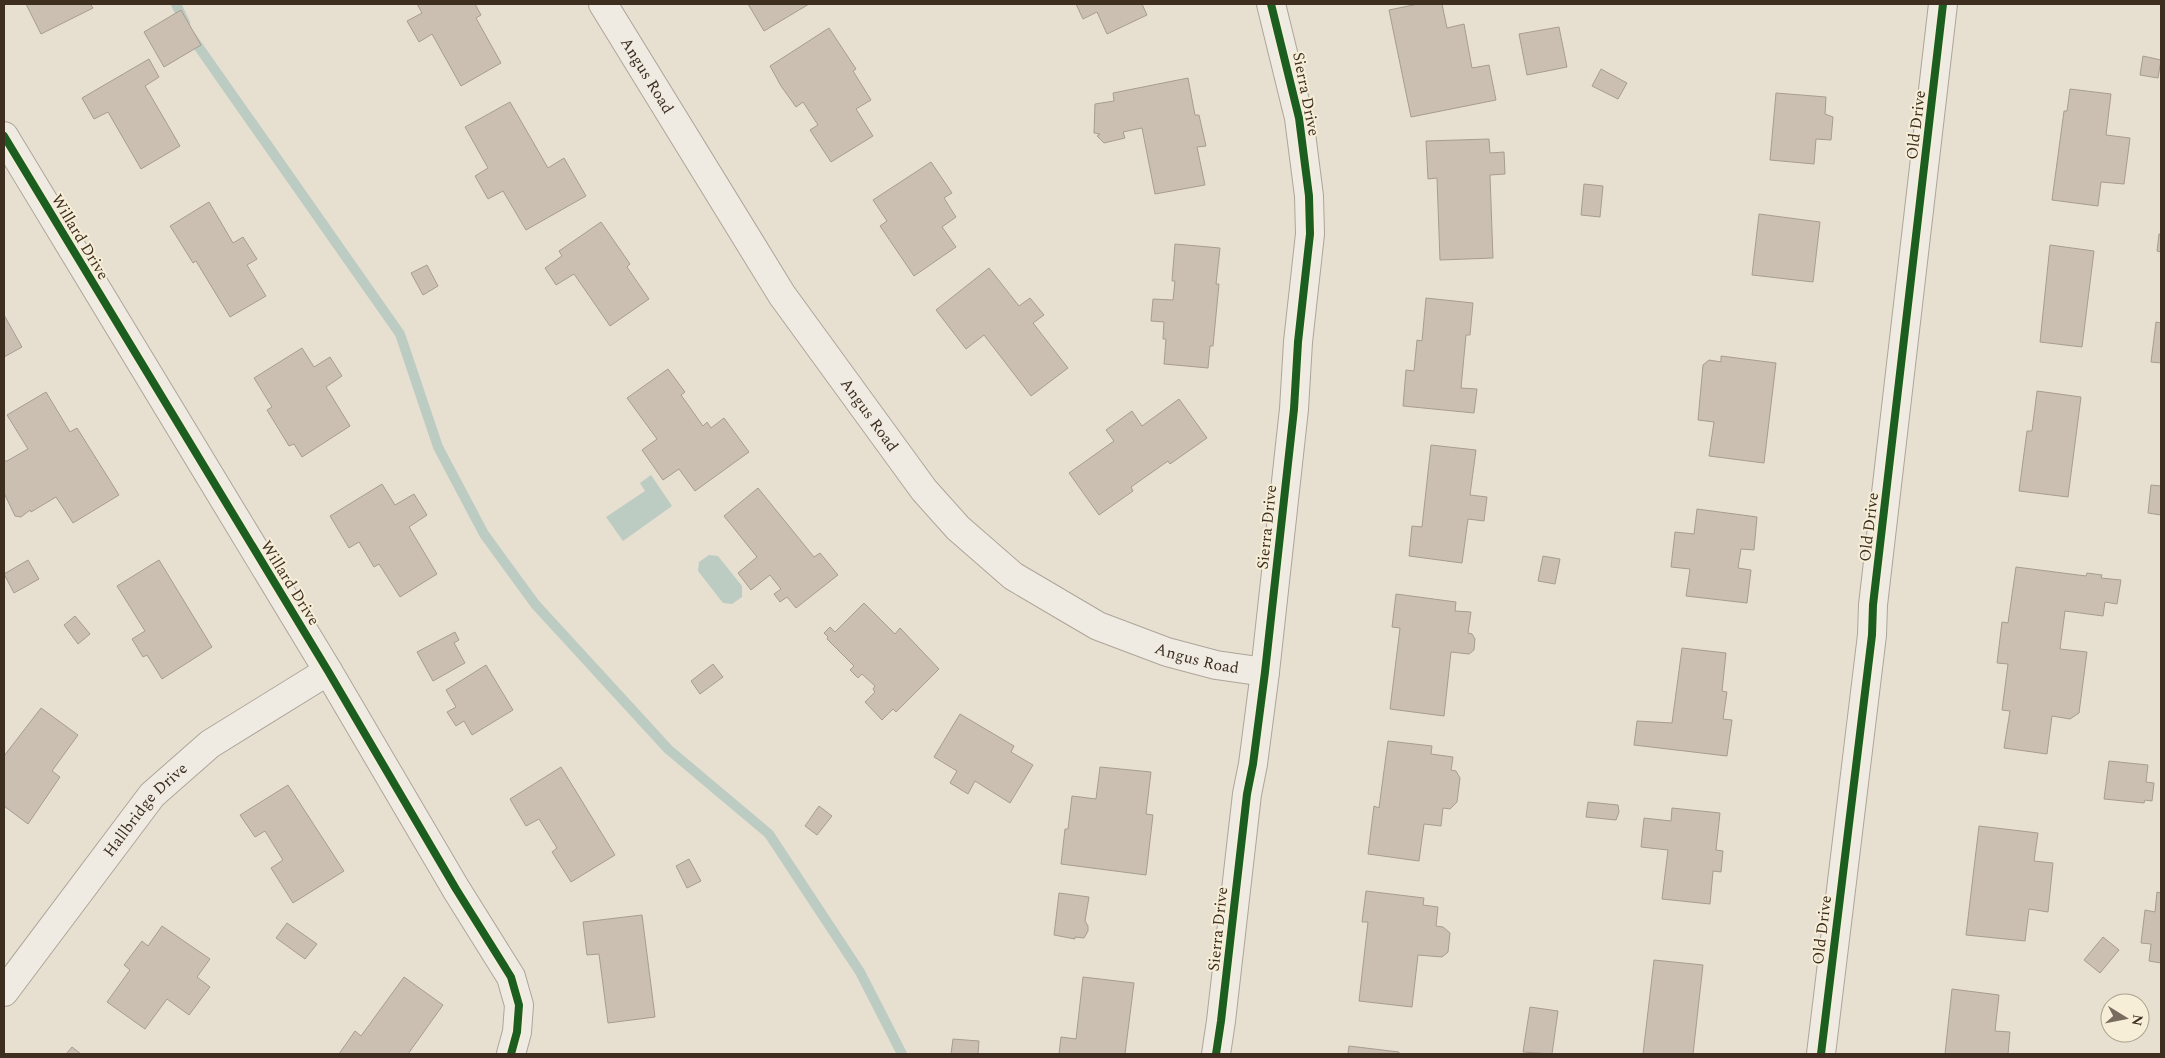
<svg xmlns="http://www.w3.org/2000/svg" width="2165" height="1058" font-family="Spectral,serif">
<rect width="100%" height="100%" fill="#e7e0d1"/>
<!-- water -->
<path fill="#bcccc2" d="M 651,475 L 672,506 L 623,541 L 606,517 L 645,491 L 640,483 Z
M 709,555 L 718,556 L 742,586 L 742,597 L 732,604 L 723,603 L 698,571 L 699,562 Z"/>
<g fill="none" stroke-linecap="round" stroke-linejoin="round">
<!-- stream -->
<path stroke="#bcccc2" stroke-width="10" d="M 176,4 L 185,23
M 191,36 L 400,334 L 438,447 L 484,534 L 535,604 L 668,749 L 769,834 L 860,972 L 902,1054"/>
</g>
<!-- building -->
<path fill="#cbbfb2" stroke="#a89c90" d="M 26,4 L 90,4 L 93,8 L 41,34 Z
M 417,4 L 475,4 L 481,15 L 476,18 L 501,63 L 461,86 L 432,34 L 419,42 L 407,21 L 422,13 Z
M 748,4 L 809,4 L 764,31 Z
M 1076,4 L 1142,4 L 1147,15 L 1107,34 L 1097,12 L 1083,19 Z
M 1418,4 L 1442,4 L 1447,28 L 1464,24 L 1472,68 L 1489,65 L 1496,100 L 1411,117 L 1389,10 Z
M 181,10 L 201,45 L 164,67 L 144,32 Z
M 1559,27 L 1567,67 L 1527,75 L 1519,34 Z
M 829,28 L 856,69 L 853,71 L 871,100 L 856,109 L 873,136 L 831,162 L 810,130 L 818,125 L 803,102 L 796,107 L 781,86 L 770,66 Z
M 2143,56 L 2161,60 L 2158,78 L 2140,75 Z
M 149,59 L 159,77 L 145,86 L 180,146 L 141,169 L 108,112 L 94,119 L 82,98 Z
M 1601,69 L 1627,83 L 1618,99 L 1592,86 Z
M 1188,78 L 1195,115 L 1199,115 L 1206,146 L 1197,147 L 1205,185 L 1155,194 L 1142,128 L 1123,132 L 1125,138 L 1104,143 L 1097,136 L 1100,134 L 1094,133 L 1095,104 L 1114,101 L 1113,93 Z
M 2070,89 L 2111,94 L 2106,135 L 2130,138 L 2124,184 L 2101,182 L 2098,206 L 2052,200 L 2064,111 L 2067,111 Z
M 1776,93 L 1826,97 L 1825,114 L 1833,117 L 1831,140 L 1816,139 L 1814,164 L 1770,160 Z
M 510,102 L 548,168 L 564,158 L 586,196 L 526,230 L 503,191 L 488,199 L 475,176 L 488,168 L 465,127 Z
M 1489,139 L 1490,153 L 1504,152 L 1505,174 L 1490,175 L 1493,258 L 1440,260 L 1437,178 L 1428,179 L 1426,141 Z
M 931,162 L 952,193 L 944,198 L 956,217 L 942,227 L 956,247 L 914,276 L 880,226 L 887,221 L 873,200 Z
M 1584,184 L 1603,186 L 1600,217 L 1581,215 Z
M 209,202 L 233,243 L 243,237 L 257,259 L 247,265 L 266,296 L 230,317 L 196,261 L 193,263 L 170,226 Z
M 1759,214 L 1820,222 L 1813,282 L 1752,275 Z
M 601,222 L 630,264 L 627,267 L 649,299 L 610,326 L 574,274 L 556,285 L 545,268 L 562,256 L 559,251 Z
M 2159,234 L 2161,234 L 2161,252 L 2157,251 Z
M 1175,244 L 1220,248 L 1216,284 L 1219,284 L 1213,346 L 1210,346 L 1208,368 L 1164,364 L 1166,339 L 1163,339 L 1164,322 L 1151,321 L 1153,299 L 1173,300 L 1175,281 L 1172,281 Z
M 2050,245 L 2094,251 L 2082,347 L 2040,342 Z
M 427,265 L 438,286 L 423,295 L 411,273 Z
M 989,268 L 1019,306 L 1030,298 L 1044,315 L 1033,323 L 1068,368 L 1031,396 L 984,335 L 966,349 L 936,310 Z
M 1426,298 L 1473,303 L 1470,335 L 1466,335 L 1461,388 L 1477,389 L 1474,413 L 1403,406 L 1406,370 L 1414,371 L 1417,340 L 1422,341 Z
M 4,315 L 22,347 L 4,357 Z
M 2156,322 L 2161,323 L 2161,363 L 2151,362 Z
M 302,348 L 314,367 L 330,357 L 342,376 L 326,387 L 350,426 L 302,457 L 294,444 L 289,446 L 267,410 L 272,407 L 254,378 Z
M 1721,356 L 1776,363 L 1764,463 L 1709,456 L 1714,422 L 1698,420 L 1703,365 L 1709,360 L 1721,362 Z
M 668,369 L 685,392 L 681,395 L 703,426 L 707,422 L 711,428 L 724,418 L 749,452 L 695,491 L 679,469 L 663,480 L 642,450 L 657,439 L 627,398 Z
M 2037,391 L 2081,397 L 2068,497 L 2019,491 L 2027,431 L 2032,431 Z
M 46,392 L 70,432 L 77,428 L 119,495 L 73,523 L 56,497 L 31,512 L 30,510 L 21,517 L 15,516 L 4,493 L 4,461 L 7,461 L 28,449 L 7,415 Z
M 1179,399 L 1207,438 L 1170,464 L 1168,461 L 1131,487 L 1133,491 L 1099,515 L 1069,473 L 1114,441 L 1106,430 L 1132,411 L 1142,426 Z
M 1431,445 L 1476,450 L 1470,495 L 1487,497 L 1484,521 L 1468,519 L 1462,563 L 1409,556 L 1412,526 L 1422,527 Z
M 382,484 L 395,505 L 414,494 L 427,515 L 409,527 L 437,574 L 400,597 L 379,564 L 374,567 L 359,542 L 349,548 L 330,516 Z
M 2151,485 L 2161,486 L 2161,515 L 2148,513 Z
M 758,488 L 814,557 L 820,553 L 838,575 L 796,608 L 787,597 L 780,602 L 774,594 L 781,589 L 770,575 L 751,590 L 738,573 L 757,557 L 724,516 Z
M 1697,509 L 1757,517 L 1754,550 L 1741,549 L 1738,568 L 1751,570 L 1747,603 L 1686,596 L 1690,569 L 1671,567 L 1675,532 L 1694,534 Z
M 1543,556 L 1560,559 L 1555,584 L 1538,581 Z
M 28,560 L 39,579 L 14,593 L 4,574 Z
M 159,560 L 212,647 L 162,679 L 147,655 L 143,657 L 132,639 L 145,631 L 117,586 Z
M 2016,567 L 2086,576 L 2087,573 L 2102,575 L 2101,578 L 2121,580 L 2117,604 L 2105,602 L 2103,616 L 2065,611 L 2060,649 L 2087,652 L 2079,713 L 2070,719 L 2052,716 L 2047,754 L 2004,748 L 2010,711 L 2002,710 L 2008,664 L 1997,663 L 2002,622 L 2008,623 Z
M 1396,594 L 1456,602 L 1455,611 L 1471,612 L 1468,633 L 1472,634 L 1475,639 L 1474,650 L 1469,654 L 1451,652 L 1444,716 L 1390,709 L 1400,628 L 1392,627 Z
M 864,603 L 895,634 L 900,628 L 939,669 L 896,712 L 893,709 L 882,720 L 865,702 L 875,692 L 873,689 L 875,686 L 862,674 L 858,678 L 850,670 L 854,666 L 827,639 L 828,637 L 824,633 L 830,627 L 835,632 Z
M 75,616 L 90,634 L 78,644 L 64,625 Z
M 455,632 L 459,640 L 454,643 L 465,663 L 433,681 L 417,652 Z
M 1682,648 L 1726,653 L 1722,691 L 1727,692 L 1723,719 L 1732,720 L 1727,756 L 1634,745 L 1637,721 L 1672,723 Z
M 713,664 L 723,677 L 700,694 L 691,681 Z
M 486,665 L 513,710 L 472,735 L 464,721 L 456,726 L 447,712 L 456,707 L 446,690 Z
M 41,708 L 78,735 L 52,771 L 60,777 L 28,824 L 4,806 L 4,756 Z
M 960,714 L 1014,746 L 1011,752 L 1033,765 L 1010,803 L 975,781 L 968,794 L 950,783 L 957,771 L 934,757 Z
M 1388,741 L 1432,746 L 1431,754 L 1453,757 L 1451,770 L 1456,771 L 1460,778 L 1457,802 L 1450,809 L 1443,808 L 1441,826 L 1424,824 L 1419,861 L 1368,854 L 1374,806 L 1379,808 Z
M 2109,761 L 2148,765 L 2146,782 L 2154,783 L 2152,801 L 2145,800 L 2144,803 L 2104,799 Z
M 561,767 L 615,855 L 571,882 L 552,852 L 557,848 L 539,819 L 526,826 L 510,799 Z
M 1100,767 L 1151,772 L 1146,814 L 1153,815 L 1146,875 L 1061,864 L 1065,829 L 1068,829 L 1072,796 L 1096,799 Z
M 288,785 L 344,871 L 293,903 L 271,868 L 283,860 L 265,831 L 255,837 L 240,815 Z
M 1588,802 L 1618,805 L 1619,812 L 1616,820 L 1586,817 Z
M 819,806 L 832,816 L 817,835 L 805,826 Z
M 1672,808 L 1720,813 L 1716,850 L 1723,851 L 1721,872 L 1713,871 L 1710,904 L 1662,899 L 1668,850 L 1641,847 L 1644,818 L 1671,821 Z
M 1979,826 L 2038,833 L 2034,861 L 2053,863 L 2048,912 L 2029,909 L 2025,941 L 1966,935 Z
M 689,859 L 701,881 L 687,888 L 676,866 Z
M 1366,891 L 1424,898 L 1423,905 L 1438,907 L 1436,926 L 1443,927 L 1450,933 L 1448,952 L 1442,957 L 1418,955 L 1412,1007 L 1359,1001 L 1368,922 L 1362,922 Z
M 2157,892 L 2161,893 L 2161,963 L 2149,961 L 2151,944 L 2141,943 L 2145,910 L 2155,912 Z
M 1059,893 L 1089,897 L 1085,921 L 1088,926 L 1088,931 L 1084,938 L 1075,937 L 1075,939 L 1054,935 Z
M 642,915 L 655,1017 L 608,1023 L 599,954 L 587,955 L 583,922 Z
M 287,923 L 317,944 L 305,959 L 276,938 Z
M 162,926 L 210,959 L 197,977 L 210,987 L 189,1015 L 167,999 L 145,1029 L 107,1002 L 130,970 L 124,965 L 142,941 L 148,946 Z
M 2103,937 L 2119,950 L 2100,973 L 2084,960 Z
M 1654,960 L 1703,965 L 1693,1054 L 1643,1054 Z
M 404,977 L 443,1005 L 408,1054 L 339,1054 L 355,1031 L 361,1036 Z
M 1083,977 L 1134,983 L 1125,1054 L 1059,1054 L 1061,1037 L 1076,1039 Z
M 1952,989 L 1999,995 L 1995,1031 L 2010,1032 L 2008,1054 L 1945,1054 Z
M 1530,1007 L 1558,1011 L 1552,1054 L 1523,1052 Z
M 953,1039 L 979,1041 L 978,1054 L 951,1054 Z
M 1349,1046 L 1399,1052 L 1399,1054 L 1348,1054 Z
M 72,1047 L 81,1054 L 66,1054 Z"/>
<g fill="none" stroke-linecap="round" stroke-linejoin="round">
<defs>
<g id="minor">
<path id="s1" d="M 603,4 L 782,295 L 924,490 L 958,528 L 1013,576 L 1098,626 L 1167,652 L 1216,665 L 1265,672"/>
<path d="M 4,136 L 328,671 L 456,889 L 511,977 L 519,1005 L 517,1032 L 511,1054"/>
<path id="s2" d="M 4,992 L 152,795 L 210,744 L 328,671"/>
<path d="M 1216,1054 L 1221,1021 L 1247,794 L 1253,764 L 1265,672 L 1294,409 L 1298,342 L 1310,234 L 1309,196 L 1299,118 L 1271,4"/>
<path d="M 1821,1054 L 1872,635 L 1873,605 L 1943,4"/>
</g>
</defs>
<!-- minor casing -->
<use href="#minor" stroke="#ada599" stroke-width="30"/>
<!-- minor -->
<use href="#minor" stroke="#efebe3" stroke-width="28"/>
<defs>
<path id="cycleway" d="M 4,136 L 328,671 L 456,889 L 511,977 L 519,1005 L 517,1032 L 511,1054
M 1216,1054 L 1221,1021 L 1247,794 L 1253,764 L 1265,672 L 1294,409 L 1298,342 L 1310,234 L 1309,196 L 1299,118 L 1271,4
M 1821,1054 L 1872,635 L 1873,605 L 1943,4"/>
</defs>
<!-- cycleway casing -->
<use href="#cycleway" stroke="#f7eed8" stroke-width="11"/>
<!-- cycleway -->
<use href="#cycleway" stroke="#1b5e20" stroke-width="8"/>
</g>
<g text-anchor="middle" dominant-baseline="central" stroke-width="4" stroke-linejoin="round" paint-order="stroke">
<!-- street labels -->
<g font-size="16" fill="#3d2e20" stroke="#f7eed8">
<text stroke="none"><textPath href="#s1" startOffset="84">Angus Road</textPath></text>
<text transform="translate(1306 94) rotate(79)">Sierra Drive</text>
<text transform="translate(1916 125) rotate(-83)">Old Drive</text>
<text transform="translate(80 237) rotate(59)">Willard Drive</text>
<text stroke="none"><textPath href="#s1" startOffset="490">Angus Road</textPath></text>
<text transform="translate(1267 527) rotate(-84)">Sierra Drive</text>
<text transform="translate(1869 527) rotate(-83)">Old Drive</text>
<text transform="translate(290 583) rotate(58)">Willard Drive</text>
<text stroke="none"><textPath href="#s1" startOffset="910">Angus Road</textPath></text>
<text stroke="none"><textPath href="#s2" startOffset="231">Hallbridge Drive</textPath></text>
<text transform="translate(1218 929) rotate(-84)">Sierra Drive</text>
<text transform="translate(1822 930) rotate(-83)">Old Drive</text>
</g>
</g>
<!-- border -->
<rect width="2165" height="1058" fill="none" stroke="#3d2e20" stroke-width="10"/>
<!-- north arrow -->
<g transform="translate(2125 1018) rotate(100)"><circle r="24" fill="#f7eed8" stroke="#ada18e"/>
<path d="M0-4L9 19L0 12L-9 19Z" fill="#786c5e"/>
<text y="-8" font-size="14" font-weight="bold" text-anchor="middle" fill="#3d2e20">N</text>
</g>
</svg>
